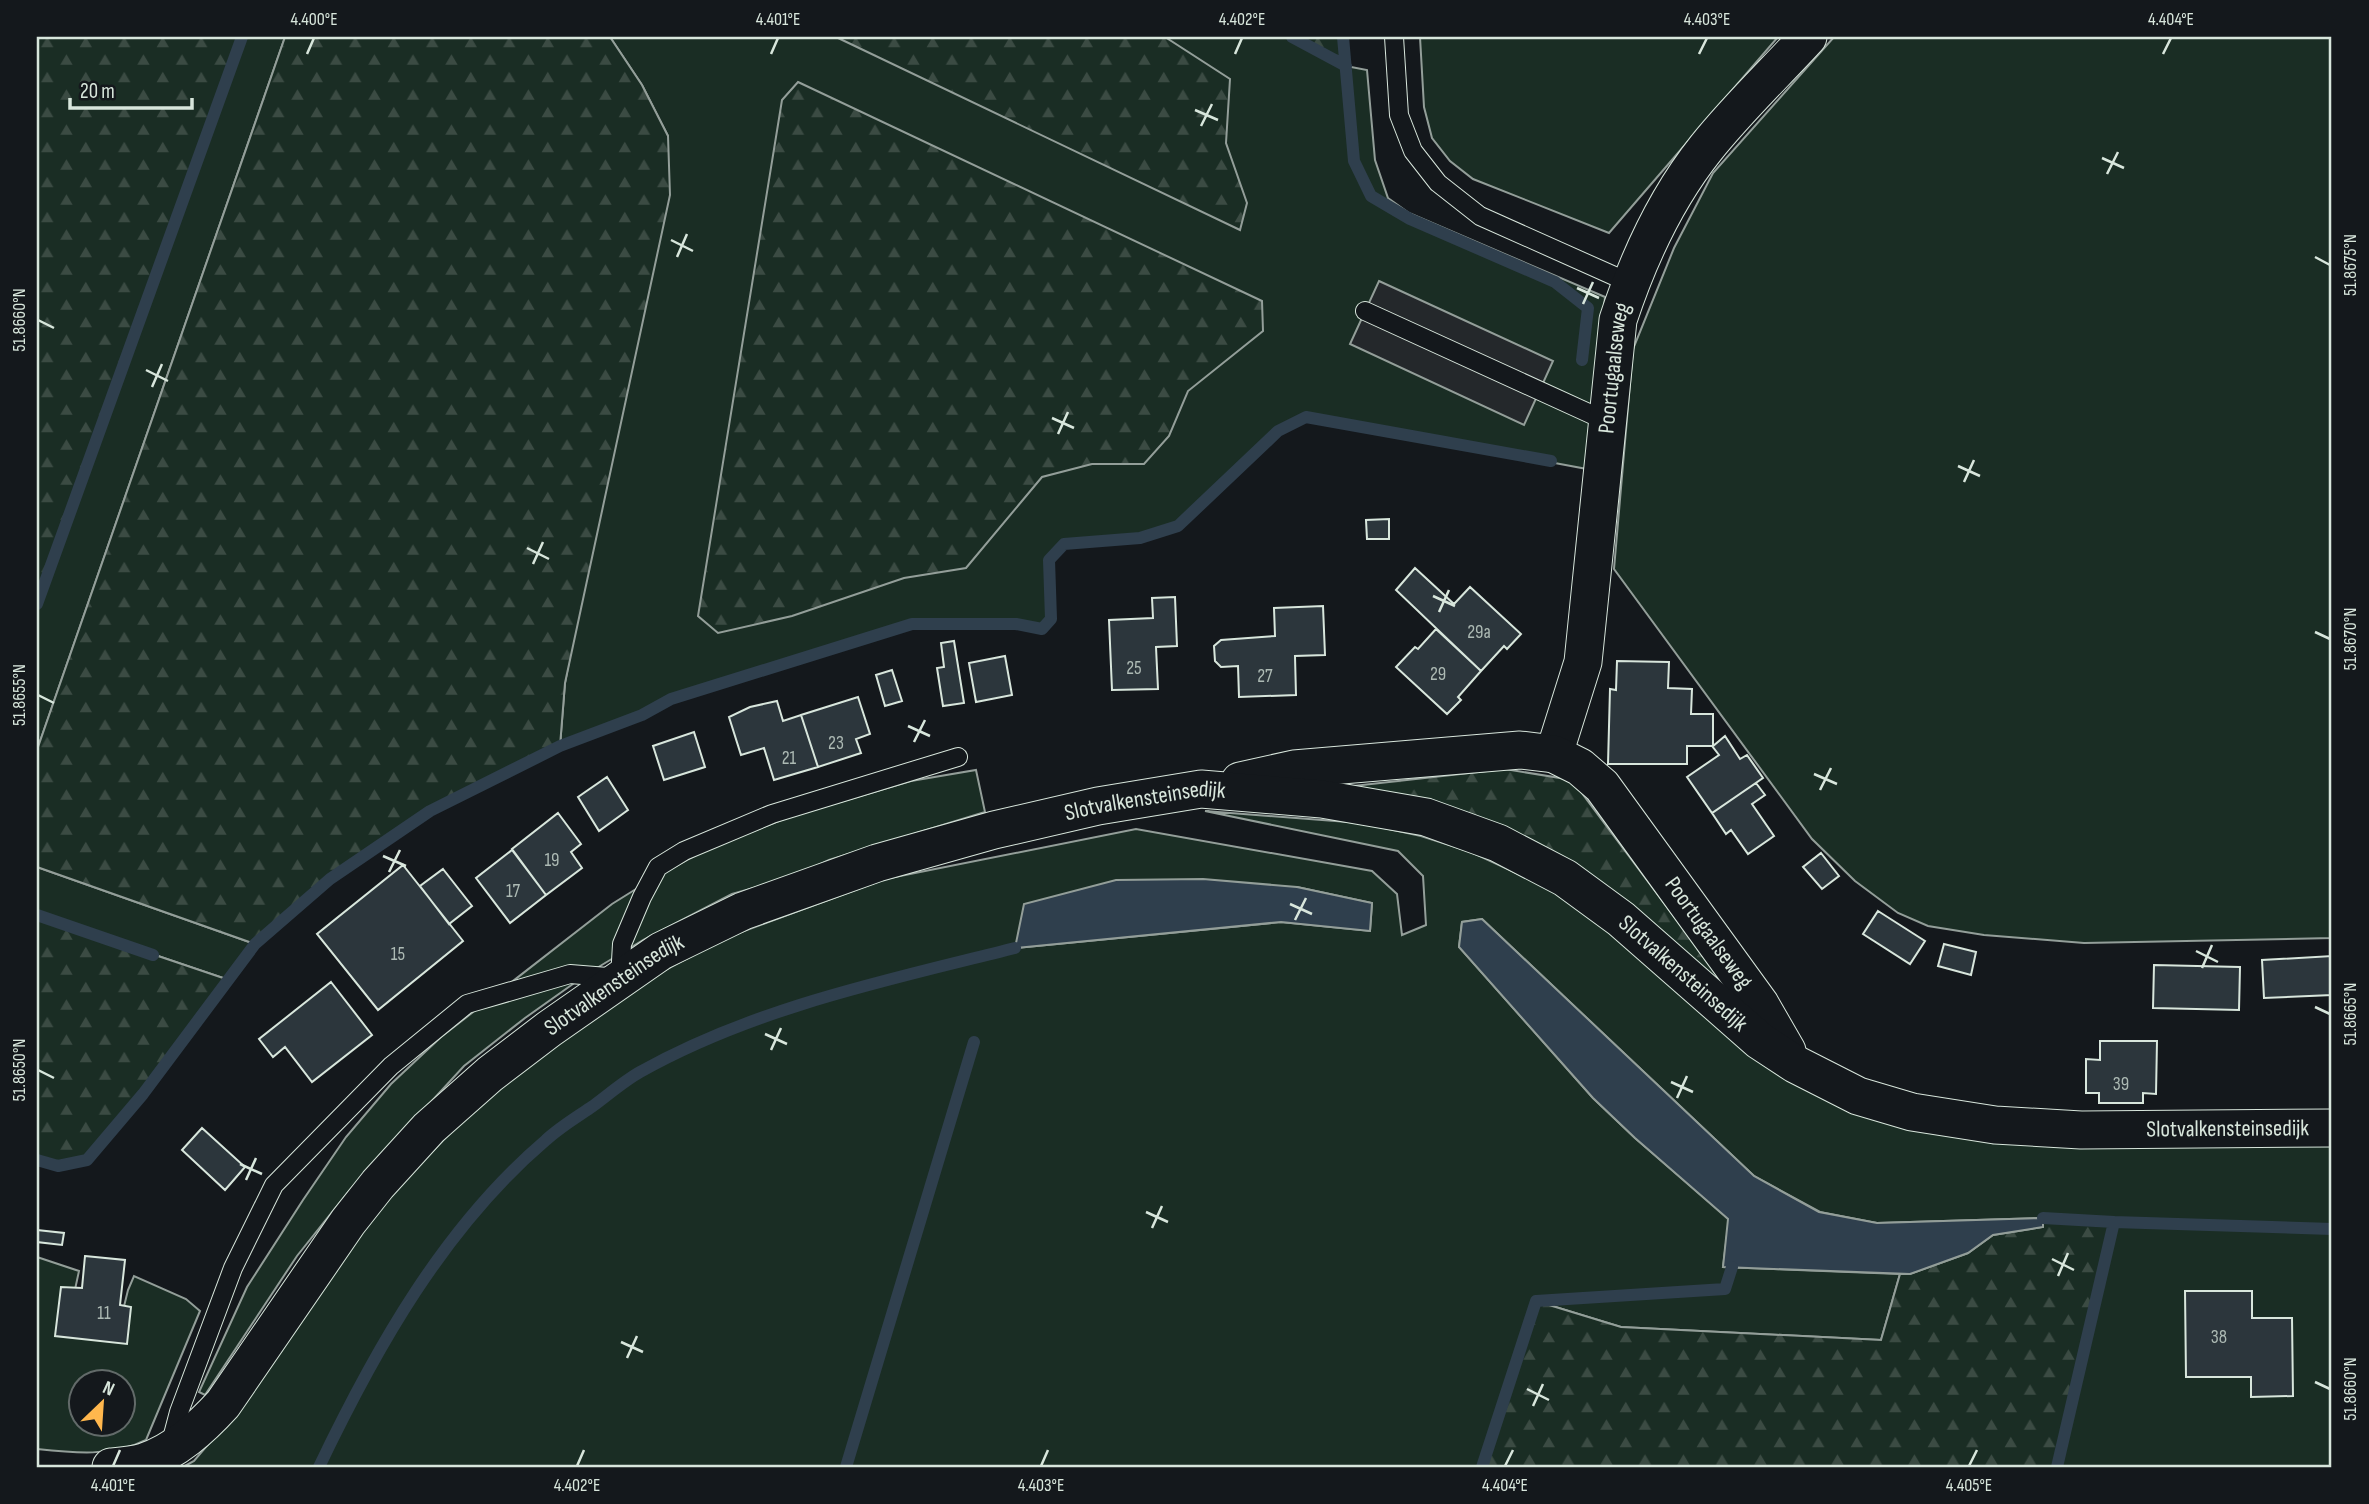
<svg xmlns="http://www.w3.org/2000/svg" width="2369" height="1504" font-family="'Sofia Sans Condensed',sans-serif">
<defs>
<pattern id="forest-firs" width="22" height="20" patternUnits="userSpaceOnUse" patternTransform="scale(1.75)"><rect width="22" height="20" fill="#1a2d24"/><path d="M5 1l3.5 6h-7zM16 11l3.5 6h-7z" fill="#3b4b43"/></pattern>
</defs>
<rect width="100%" height="100%" fill="#14181c"/>
<!-- grass -->
<path fill="#1a2d24" stroke="#939e99" stroke-width="2" fill-rule="evenodd" d="M 242,37 L 285,37 L 37,750 L 37,603 Z
M 610,37 L 1292,37 L 1346,66 L 1367,70 L 1375,160 L 1388,198 L 1409,213 L 1605,297 L 1587,469 L 1306,417 L 1278,431 L 1178,526 L 1140,538 L 1064,544 L 1049,560 L 1051,619 L 1042,629 L 1016,624 L 912,624 L 671,699 L 642,715 L 560,746 L 565,683 L 668,136 L 642,85 Z
M 1420,37 L 1778,37 L 1609,233 L 1473,179 L 1450,161 L 1432,138 L 1424,107 Z
M 1834,37 L 2332,37 L 2332,938 L 2084,943 L 1984,935 L 1928,926 L 1898,913 L 1855,881 L 1812,839 L 1614,569 L 1633,349 L 1674,248 L 1713,173 Z
M 976,770 L 985,812 L 829,860 L 793,877 L 732,894 L 643,940 L 587,974 L 525,1018 L 464,1066 L 349,1191 L 297,1256 L 205,1395 L 199,1392 L 247,1287 L 303,1200 L 346,1137 L 391,1084 L 441,1037 L 612,904 L 652,879 L 705,850 L 789,817 L 911,781 Z
M 1205,811 L 1361,823 L 1421,836 L 1471,852 L 1563,895 L 1811,1092 L 2332,1140 L 2332,1467 L 2057,1467 L 2114,1222 L 2043,1218 L 1877,1223 L 1820,1212 L 1754,1176 L 1482,919 L 1462,922 L 1459,947 L 1593,1098 L 1635,1138 L 1729,1219 L 1723,1267 L 1900,1274 L 1881,1340 L 1621,1327 L 1536,1301 L 1482,1467 L 183,1467 L 194,1461 L 235,1413 L 344,1256 L 397,1188 L 453,1130 L 516,1072 L 654,976 L 725,938 L 885,879 L 1136,829 L 1372,871 L 1397,894 L 1402,935 L 1426,925 L 1423,876 L 1398,851 ZM 1297,887 L 1372,903 L 1370,931 L 1281,922 L 1016,948 Z
M 37,867 L 255,944 L 229,980 L 37,915 Z
M 37,1257 L 79,1271 L 68,1322 L 117,1335 L 128,1290 L 134,1276 L 186,1299 L 200,1311 L 146,1440 C 113,1457 73,1453 37,1449 ZM 80,1382 L 122,1382 L 122,1424 L 80,1424 Z"/>
<!-- forest -->
<path fill="url(#forest-firs)" stroke="#939e99" stroke-width="2" d="M 37,37 L 242,37 L 37,603 Z
M 285,37 L 610,37 L 642,85 L 668,136 L 670,195 L 565,683 L 560,746 L 430,811 L 330,879 L 255,944 L 37,867 L 37,750 Z
M 836,37 L 1165,37 L 1230,79 L 1226,143 L 1247,203 L 1240,230 Z
M 1292,37 L 1343,37 L 1346,66 Z
M 798,82 L 1262,301 L 1263,331 L 1188,391 L 1169,436 L 1144,464 L 1092,464 L 1042,477 L 966,568 L 904,578 L 792,616 L 718,633 L 698,616 L 782,100 Z
M 1505,769 L 1572,780 L 1747,1014 L 1570,866 L 1282,794 Z
M 37,915 L 229,980 L 103,1144 L 87,1160 L 58,1166 L 37,1160 Z
M 2043,1218 L 2114,1222 L 2057,1467 L 1482,1467 L 1536,1301 L 1621,1327 L 1881,1340 L 1900,1274 L 1910,1274 L 1968,1253 L 1993,1235 L 2043,1227 Z"/>
<!-- parking -->
<path fill="#24282b" stroke="#939e99" stroke-width="2" d="M 1379,281 L 1553,361 L 1524,425 L 1350,344 Z"/>
<!-- water -->
<path fill="#2f3f4d" stroke="#939e99" stroke-width="2" d="M 1203,879 L 1297,887 L 1372,903 L 1370,931 L 1281,922 L 1015,948 L 1024,904 L 1116,880 Z
M 1482,919 L 1754,1176 L 1819,1212 L 1877,1223 L 2043,1218 L 2043,1227 L 1993,1235 L 1968,1253 L 1910,1274 L 1723,1267 L 1728,1219 L 1635,1138 L 1593,1098 L 1459,947 L 1462,922 Z"/>
<g fill="none" stroke-linecap="round" stroke-linejoin="round">
<!-- stream -->
<path stroke="#2f3f4d" stroke-width="12" d="M 1292,37 L 1346,66
M 1343,37 L 1354,161 L 1371,196 L 1410,219 L 1555,282 L 1588,308 L 1582,360
M 37,604 L 242,37
M 37,915 L 153,955
M 37,1160 L 58,1166 L 87,1160 L 143,1094 L 255,944 L 330,879 L 430,811 L 560,746 L 642,715 L 671,699 L 912,624 L 1016,624 L 1042,629 L 1051,619 L 1049,560 L 1064,544 L 1140,538 L 1178,526 L 1278,431 L 1306,417 L 1551,461
M 2043,1218 L 2114,1222
M 319,1467 C 376,1348 444,1227 546,1140 C 560,1127 577,1117 593,1106 C 608,1095 624,1081 640,1072 C 756,1007 888,980 1015,948
M 846,1467 L 974,1042
M 1482,1467 L 1536,1301 L 1725,1289 L 1732,1267
M 2057,1467 L 2114,1222 L 2332,1229"/>
</g>
<!-- building -->
<path fill="#2c363c" stroke="#d8e6dc" stroke-width="2" d="M 1389,519 L 1389,539 L 1367,539 L 1366,520 Z
M 1415,568 L 1454,604 L 1470,587 L 1521,634 L 1507,649 L 1504,646 L 1481,671 L 1396,590 Z
M 1175,597 L 1177,646 L 1156,647 L 1158,689 L 1112,690 L 1109,620 L 1153,618 L 1152,598 Z
M 1323,606 L 1325,655 L 1295,656 L 1296,695 L 1239,697 L 1238,666 L 1221,667 L 1215,661 L 1214,646 L 1221,640 L 1275,636 L 1274,608 Z
M 1436,629 L 1481,671 L 1458,697 L 1461,700 L 1447,714 L 1396,667 L 1415,647 L 1418,649 Z
M 954,641 L 964,703 L 943,706 L 937,668 L 944,667 L 941,643 Z
M 1005,656 L 1012,695 L 976,702 L 969,663 Z
M 1617,661 L 1669,662 L 1668,688 L 1692,689 L 1691,714 L 1713,714 L 1713,746 L 1725,736 L 1740,759 L 1747,755 L 1763,778 L 1712,813 L 1687,777 L 1719,755 L 1712,746 L 1687,746 L 1687,764 L 1608,764 L 1610,689 L 1616,690 Z
M 892,670 L 902,701 L 885,706 L 876,675 Z
M 858,697 L 870,734 L 856,739 L 861,753 L 818,767 L 801,715 Z
M 777,701 L 783,721 L 801,715 L 818,767 L 774,780 L 764,748 L 741,755 L 729,717 L 750,707 Z
M 694,732 L 705,767 L 664,780 L 653,746 Z
M 607,777 L 628,810 L 599,831 L 578,797 Z
M 1756,783 L 1765,795 L 1752,804 L 1774,836 L 1748,854 L 1731,830 L 1726,834 L 1712,813 Z
M 558,813 L 581,844 L 571,852 L 582,868 L 546,895 L 512,849 Z
M 512,850 L 546,895 L 510,923 L 476,878 Z
M 1821,853 L 1839,876 L 1822,889 L 1803,867 Z
M 403,865 L 463,941 L 378,1010 L 317,934 Z
M 443,869 L 472,906 L 449,924 L 420,886 Z
M 1878,911 L 1925,941 L 1910,964 L 1863,934 Z
M 1944,944 L 1976,952 L 1971,975 L 1938,966 Z
M 2332,956 L 2332,995 L 2264,998 L 2262,960 Z
M 2154,965 L 2240,967 L 2239,1010 L 2153,1008 Z
M 331,982 L 372,1035 L 312,1082 L 285,1047 L 273,1057 L 259,1039 Z
M 2100,1041 L 2157,1041 L 2156,1094 L 2143,1093 L 2143,1103 L 2099,1103 L 2099,1093 L 2086,1093 L 2086,1059 L 2100,1060 Z
M 202,1128 L 245,1167 L 225,1190 L 182,1150 Z
M 37,1230 L 64,1233 L 62,1245 L 37,1242 Z
M 85,1256 L 125,1260 L 120,1305 L 131,1307 L 127,1344 L 55,1336 L 61,1287 L 82,1288 Z
M 2185,1291 L 2252,1291 L 2252,1318 L 2292,1318 L 2293,1396 L 2251,1397 L 2251,1377 L 2186,1377 Z"/>
<g fill="none" stroke-linecap="round" stroke-linejoin="round">
<defs>
<path id="service" d="M 1394,37 L 1399,115 L 1413,151 L 1438,183 L 1480,216 L 1630,283
M 1365,311 L 1606,421
M 170,1446 L 179,1412 L 233,1268 L 274,1185 L 391,1066 L 467,1004 L 570,974 L 620,978 L 622,944 L 642,897 L 658,867 L 684,851 L 772,814 L 958,757"/>
<g id="minor">
<path id="s1" d="M 1554,754 L 1583,662 L 1618,320 C 1638,259 1666,198 1706,148 C 1737,109 1774,74 1808,37"/>
<path id="s2" d="M 1240,781 L 1294,769 L 1520,750 L 1554,754 L 1580,767 L 1602,786 L 1760,1004 L 1787,1051"/>
<path id="s3" d="M 111,1467 C 122,1466 134,1465 144,1462 C 176,1451 201,1428 223,1404 L 348,1222 L 378,1184 L 429,1128 L 490,1074 L 549,1029 L 661,951 L 743,911 L 877,863 L 994,830 L 1098,806 L 1201,789 L 1322,799 L 1426,817 L 1498,843 L 1565,878 L 1621,919 L 1760,1041 L 1795,1064 L 1858,1096 L 1912,1112 L 1995,1125 L 2081,1130 L 2332,1128"/>
</g>
</defs>
<!-- service casing -->
<use href="#service" stroke="#d8e6dc" stroke-width="20"/>
<!-- minor casing -->
<use href="#minor" stroke="#d8e6dc" stroke-width="39"/>
<!-- service -->
<use href="#service" stroke="#14181c" stroke-width="18"/>
<!-- minor -->
<use href="#minor" stroke="#14181c" stroke-width="37"/>
</g>
<!-- ticks -->
<path fill="none" stroke="#d8e6dc" stroke-width="2.5" d="M 307,54 L 314,38M 771,54 L 778,38M 1235,54 L 1242,38M 1699,54 L 1707,38M 2163,54 L 2171,38M 1195,110 L 1218,120M 1201,126 L 1212,104M 2102,158 L 2124,168M 2107,174 L 2118,152M 671,240 L 693,251M 677,257 L 687,234M 2315,257 L 2330,265M 1577,288 L 1599,298M 1583,304 L 1593,282M 38,320 L 54,328M 146,370 L 168,381M 152,387 L 162,364M 1052,418 L 1074,428M 1058,434 L 1068,412M 1958,466 L 1980,476M 1964,482 L 1974,460M 527,548 L 549,559M 533,564 L 543,542M 1433,596 L 1455,606M 1439,612 L 1449,590M 2315,632 L 2330,639M 38,695 L 54,703M 908,726 L 930,736M 914,742 L 925,720M 1814,774 L 1837,784M 1820,790 L 1831,768M 383,856 L 406,866M 389,872 L 400,850M 1290,904 L 1312,914M 1295,920 L 1306,898M 2196,951 L 2218,962M 2202,968 L 2212,945M 2315,1007 L 2330,1014M 765,1034 L 787,1044M 771,1050 L 781,1028M 38,1070 L 54,1078M 1671,1082 L 1693,1092M 1677,1098 L 1687,1076M 240,1164 L 262,1174M 246,1180 L 256,1158M 1146,1212 L 1168,1222M 1152,1228 L 1162,1206M 2052,1259 L 2074,1270M 2058,1276 L 2068,1253M 621,1342 L 643,1352M 627,1358 L 637,1336M 2315,1382 L 2330,1389M 1527,1389 L 1549,1400M 1533,1406 L 1543,1384M 113,1466 L 120,1450M 577,1466 L 584,1450M 1041,1466 L 1048,1450M 1505,1466 L 1513,1450M 1969,1466 L 1977,1450"/>
<g text-anchor="middle" dominant-baseline="central" stroke-width="5" stroke-linejoin="round" paint-order="stroke">
<!-- number labels -->
<g font-size="19" fill="#adbab4">
<text x="1479" y="632">29a</text>
<text x="1134" y="668">25</text>
<text x="1438" y="674">29</text>
<text x="1265" y="676">27</text>
<text x="836" y="743">23</text>
<text x="789" y="758">21</text>
<text x="552" y="860">19</text>
<text x="513" y="891">17</text>
<text x="398" y="954">15</text>
<text x="2121" y="1084">39</text>
<text x="104" y="1313">11</text>
<text x="2219" y="1337">38</text>
</g>
<!-- street labels -->
<g font-size="23" fill="#d8e6dc" stroke="#14181c">
<text stroke="none"><textPath href="#s1" startOffset="392">Poortugaalseweg</textPath></text>
<text stroke="none"><textPath href="#s3" startOffset="1279">Slotvalkensteinsedijk</textPath></text>
<text stroke="none"><textPath href="#s2" startOffset="556">Poortugaalseweg</textPath></text>
<text stroke="none"><textPath href="#s3" startOffset="1867">Slotvalkensteinsedijk</textPath></text>
<text stroke="none"><textPath href="#s3" startOffset="712">Slotvalkensteinsedijk</textPath></text>
<text stroke="none"><textPath href="#s3" startOffset="2455">Slotvalkensteinsedijk</textPath></text>
</g>
</g>
<!-- border -->
<rect width="2369" height="1504" fill="none" stroke="#14181c" stroke-width="77"/>
<!-- north arrow -->
<g transform="translate(102 1403) rotate(25)"><circle r="33" fill="#14181c" stroke="#626a69" stroke-width="2"/>
<path d="M0-5L12 26L0 18L-12 26Z" fill="#ffb74d"/>
<text y="-10" font-size="19" font-weight="bold" text-anchor="middle" fill="#d8e6dc">N</text>
</g>
<!-- scale -->
<path d="M70 98v10h122v-10" fill="none" stroke="#d8e6dc" stroke-width="3.5"/>
<text x="80" y="98" font-size="21" fill="#d8e6dc" stroke="#14181c" stroke-width="5" paint-order="stroke">20 m</text>
<rect x="38" y="38" width="2292" height="1428" fill="none" stroke="#d8e6dc" stroke-width="2.5"/>
<g font-size="18" text-anchor="middle" fill="#d8e6dc">
<text x="314" y="25">4.400°E</text>
<text x="778" y="25">4.401°E</text>
<text x="1242" y="25">4.402°E</text>
<text x="1707" y="25">4.403°E</text>
<text x="2171" y="25">4.404°E</text>
<text transform="translate(2350 265) rotate(-90)" y="6">51.8675°N</text>
<text transform="translate(19 320) rotate(-90)" y="6">51.8660°N</text>
<text transform="translate(2350 639) rotate(-90)" y="6">51.8670°N</text>
<text transform="translate(19 695) rotate(-90)" y="6">51.8655°N</text>
<text transform="translate(2350 1014) rotate(-90)" y="6">51.8665°N</text>
<text transform="translate(19 1070) rotate(-90)" y="6">51.8650°N</text>
<text transform="translate(2350 1389) rotate(-90)" y="6">51.8660°N</text>
<text x="113" y="1491">4.401°E</text>
<text x="577" y="1491">4.402°E</text>
<text x="1041" y="1491">4.403°E</text>
<text x="1505" y="1491">4.404°E</text>
<text x="1969" y="1491">4.405°E</text>
</g>
</svg>
